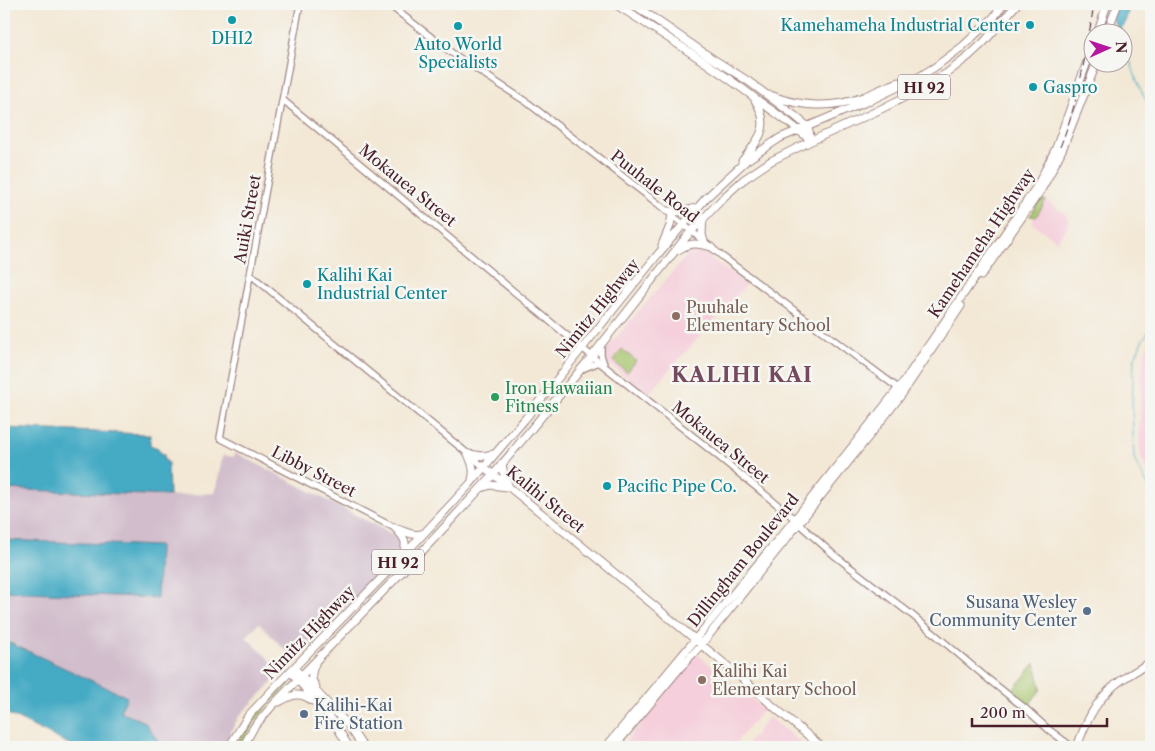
<svg xmlns="http://www.w3.org/2000/svg" width="1155" height="751" font-family="'Libre Caslon Text',serif">
<rect width="100%" height="100%" fill="#f6f6f2"/>
<filter id="ink" filterUnits="userSpaceOnUse"><feTurbulence type="fractalNoise" baseFrequency=".02" numOctaves="2"/><feDisplacementMap in="SourceGraphic" scale="10" xChannelSelector="R" yChannelSelector="G"/><feConvolveMatrix kernelMatrix="1 2 1 2 8 2 1 2 1" color-interpolation-filters="sRGB"/></filter>
<filter id="wash" filterUnits="userSpaceOnUse"><feTurbulence type="fractalNoise" baseFrequency=".0096" numOctaves="4" result="noise"/><feDisplacementMap in="SourceGraphic" scale="20" xChannelSelector="R" yChannelSelector="G"/><feGaussianBlur stdDeviation="1.12" result="paint"/><feColorMatrix in="noise" values="0 0 0 0 0 0 0 0 0 0 0 0 0 0 0 0 0 1.4 0 .05"/><feComposite in="paint" operator="in"/></filter>
<g filter="url(#wash)">
<rect width="100%" height="100%" fill="#f3e8d5"/>
<!-- built -->
<path fill="#f5cfdb" d="M 1045,199 L 1065,214 L 1069,220 L 1069,223 L 1057,241 L 1032,223 Z
M 695,246 L 746,285 L 648,394 L 604,360 L 607,348 Z
M 1151,339 L 1151,477 L 1145,467 L 1141,458 L 1139,439 L 1142,370 L 1146,349 Z
M 697,654 L 764,709 L 732,747 L 621,747 Z
M 769,717 L 806,747 L 807,747 L 745,747 Z"/>
<!-- industrial -->
<path fill="#d1bdcc" d="M 236,453 L 394,535 L 398,540 L 399,548 L 398,552 L 395,557 L 302,651 L 294,654 L 287,652 L 259,623 L 246,637 L 274,664 L 276,670 L 276,676 L 271,684 L 239,716 L 223,747 L 162,747 L 145,723 L 120,712 L 127,697 L 4,639 L 4,489 L 169,496 L 215,493 L 223,455 L 233,457 Z"/>
<!-- green -->
<path fill="#a7c46b" stroke="#78724b" d="M 1041,200 L 1046,200 L 1036,217 L 1030,216 L 1038,203 Z
M 622,349 L 636,361 L 627,372 L 613,361 Z
M 1035,663 L 1041,689 L 1026,709 L 1009,695 Z
M 287,682 L 289,685 L 266,707 L 254,723 L 241,747 L 235,747 L 244,730 L 263,706 Z"/>
<!-- water -->
<path fill="#44aac4" stroke="#476478" d="M 1107,4 L 1129,4 C 1128,12 1127,24 1119,28 L 1116,27 Z
M 4,428 L 144,434 L 144,435 L 150,435 L 150,445 L 158,448 L 161,453 L 164,454 L 164,460 L 168,462 L 169,496 L 4,489 Z
M 4,540 L 159,546 L 157,598 L 4,591 Z
M 4,640 L 127,697 L 120,712 L 145,722 L 162,747 L 75,747 L 4,712 Z"/>
<g fill="none" stroke-linecap="round" stroke-linejoin="round">
<!-- stream -->
<path stroke="#44aac4" stroke-width="1" d="M 1121,28 C 1129,56 1136,86 1151,109
M 1151,328 L 1142,341 L 1134,360 L 1132,402 L 1134,459 L 1151,491"/>
</g>
</g>
<g filter="url(#ink)">
<g fill="none" stroke-linecap="round" stroke-linejoin="round">
<defs>
<path id="minor" d="M 300,4 L 220,438 L 395,528
M 388,4 L 452,53 L 528,103 L 657,203 L 723,257 L 898,388 L 900,391
M 283,100 L 599,362 L 718,456 L 795,519 L 799,524 L 834,555 L 912,615 L 988,679 L 1026,709 L 1048,729 L 1072,747
M 251,275 L 484,467
M 601,344 L 601,355 L 604,364
M 582,369 L 599,362"/>
<path id="major" d="M 615,4 C 664,35 713,66 759,101 C 777,114 795,126 811,141
M 633,4 L 710,57 L 748,81 L 795,116 L 807,126 L 809,131 L 811,141
M 1098,32 L 1107,4
M 1107,32 L 1118,4
M 770,95 C 800,107 833,109 863,97 C 875,92 887,86 899,82
M 742,161 C 759,139 772,127 755,100
M 667,211 L 683,212 L 698,207
M 703,217 L 702,234 L 704,242
M 662,245 L 670,226 L 672,215
M 678,250 C 691,242 697,243 711,247
M 981,276 L 1041,190 L 1052,170 L 1062,150 L 1097,62
M 468,454 C 472,463 475,470 472,480
M 468,454 L 483,456 L 494,454
M 502,463 L 504,475 L 508,484
M 484,467 L 577,542 L 737,674 L 774,707 L 822,747
M 481,488 L 491,485 L 507,487
M 395,528 C 404,538 408,541 403,554
M 398,529 C 406,532 415,537 424,533
M 315,664 C 311,673 310,679 316,687
M 294,668 L 349,726 L 363,747
M 291,672 L 334,722 L 349,747
M 279,702 C 292,695 299,691 313,701
M 229,747 L 248,716 L 277,685 L 401,558 L 470,484 L 495,454 L 525,419 L 659,253 L 706,198 L 721,184 L 747,160 L 780,138 L 873,99 L 917,78 L 935,67 L 963,46 L 993,18 L 1004,4
M 243,747 L 254,727 L 272,706 L 428,545 L 493,475 L 592,356 L 687,236 L 724,197 L 743,180 L 771,161 L 811,141 L 877,111 L 921,89 L 947,73 L 969,56 L 984,42 L 1017,4
M 606,747 L 795,519 L 905,380 L 1037,186 L 1056,148 L 1092,48
M 614,747 L 679,669 L 701,645 L 882,420 L 902,394 L 961,306
M 1077,747 C 1085,724 1095,701 1115,685 C 1126,676 1139,669 1151,662"/>
</defs>
<!-- minor casing -->
<use href="#minor" stroke="#9e8480" stroke-width="8"/>
<!-- major casing -->
<use href="#major" stroke="#9e8480" stroke-width="9"/>
<!-- minor -->
<use href="#minor" stroke="#fff" stroke-width="5.5"/>
<!-- major -->
<use href="#major" stroke="#fff" stroke-width="7"/>
<!-- rail -->
<path stroke="#4a1f2b" stroke-width="1" stroke-dasharray="8 4" stroke-linecap="butt" d="M 1060,147 C 1079,100 1086,53 1094,4"/>
</g>
</g>
<!-- markers -->
<g fill="#0f9aa8" stroke="#f6f6f2" stroke-width="2">
<circle cx="232" cy="20" r="5"/>
<circle cx="1030" cy="25" r="5"/>
<circle cx="458" cy="26" r="5"/>
<circle cx="1033" cy="87" r="5"/>
<circle cx="307" cy="284" r="5"/>
<circle cx="607" cy="486" r="5"/>
</g>
<g fill="#8d6e63" stroke="#f6f6f2" stroke-width="2">
<circle cx="676" cy="316" r="5"/>
<circle cx="702" cy="680" r="5"/>
</g>
<circle fill="#2e9e5b" stroke="#f6f6f2" stroke-width="2" cx="495" cy="397" r="5"/>
<g fill="#5c6f8a" stroke="#f6f6f2" stroke-width="2">
<circle cx="1087" cy="611" r="5"/>
<circle cx="304" cy="714" r="5"/>
</g>
<g text-anchor="middle" dominant-baseline="central" stroke-width="5" stroke-linejoin="round" paint-order="stroke">
<!-- shield labels -->
<g fill="#f6f6f2" stroke="#7e6067" stroke-width="1">
<rect x="898" y="74.5" width="52" height="25" rx="4"/>
<rect x="372" y="549.5" width="52" height="25" rx="4"/>
</g>
<g font-size="15" font-weight="bold" fill="#4a1f2b">
<text x="924" y="87">HI 92</text>
<text x="398" y="562">HI 92</text>
</g>
<!-- culture labels -->
<g font-size="16" fill="#0d838f" stroke="#f6f6f2" text-anchor="start">
<text x="1020" y="25" text-anchor="end">Kamehameha Industrial Center</text>
<text x="232" y="38" text-anchor="middle">DHI2</text>
<text x="458" y="44" text-anchor="middle">Auto World<tspan x="458" dy="18">Specialists</tspan></text>
<text x="1043" y="87">Gaspro</text>
<text x="317" y="275">Kalihi Kai<tspan x="317" dy="18">Industrial Center</tspan></text>
<text x="617" y="486">Pacific Pipe Co.</text>
</g>
<!-- street labels -->
<g font-size="16" fill="#4a1f2b" stroke="#f6f6f2">
<text transform="translate(408 185) rotate(39)">Mokauea Street</text>
<text transform="translate(655 186) rotate(38)">Puuhale Road</text>
<text transform="translate(247 219) rotate(-80)">Auiki Street</text>
<text transform="translate(981 243) rotate(-56)">Kamehameha Highway</text>
<text transform="translate(597 308) rotate(-51)">Nimitz Highway</text>
<text transform="translate(721 442) rotate(39)">Mokauea Street</text>
<text transform="translate(314 471) rotate(27)">Libby Street</text>
<text transform="translate(546 499) rotate(39)">Kalihi Street</text>
<text transform="translate(743 560) rotate(-51)">Dillingham Boulevard</text>
<text transform="translate(309 632) rotate(-46)">Nimitz Highway</text>
</g>
<!-- education labels -->
<g font-size="16" fill="#785e54" stroke="#f6f6f2" text-anchor="start">
<text x="686" y="307">Puuhale<tspan x="686" dy="18">Elementary School</tspan></text>
<text x="712" y="671">Kalihi Kai<tspan x="712" dy="18">Elementary School</tspan></text>
</g>
<!-- leisure labels -->
<g font-size="16" fill="#27864d" stroke="#f6f6f2" text-anchor="start">
<text x="505" y="388">Iron Hawaiian<tspan x="505" dy="18">Fitness</tspan></text>
</g>
<!-- service labels -->
<g font-size="16" fill="#4e5e75" stroke="#f6f6f2" text-anchor="end">
<text x="1077" y="602">Susana Wesley<tspan x="1077" dy="18">Community Center</tspan></text>
<text x="314" y="705" text-anchor="start">Kalihi-Kai<tspan x="314" dy="18">Fire Station</tspan></text>
</g>
<!-- district labels -->
<g font-size="21" font-weight="bold" letter-spacing="1" fill="#75495e" stroke="#f6f6f2">
<text x="742" y="374">KALIHI KAI</text>
</g>
</g>
<!-- margin -->
<rect width="1155" height="751" fill="none" stroke="#f6f6f2" stroke-width="20"/>
<!-- north arrow -->
<g transform="translate(1108 48) rotate(87)"><circle r="24" fill="#f6f6f2" stroke="#b1a0a2"/>
<path d="M0-4L9 19L0 12L-9 19Z" fill="#b5179e"/>
<text y="-8" font-size="14" font-weight="bold" text-anchor="middle" fill="#4a1f2b">N</text>
</g>
<!-- scale -->
<path d="M972 718v8h135v-8" fill="none" stroke="#4a1f2b" stroke-width="2.5"/>
<text x="980" y="718" font-size="15" fill="#4a1f2b" stroke="#f6f6f2" stroke-width="4" paint-order="stroke">200 m</text>
</svg>
